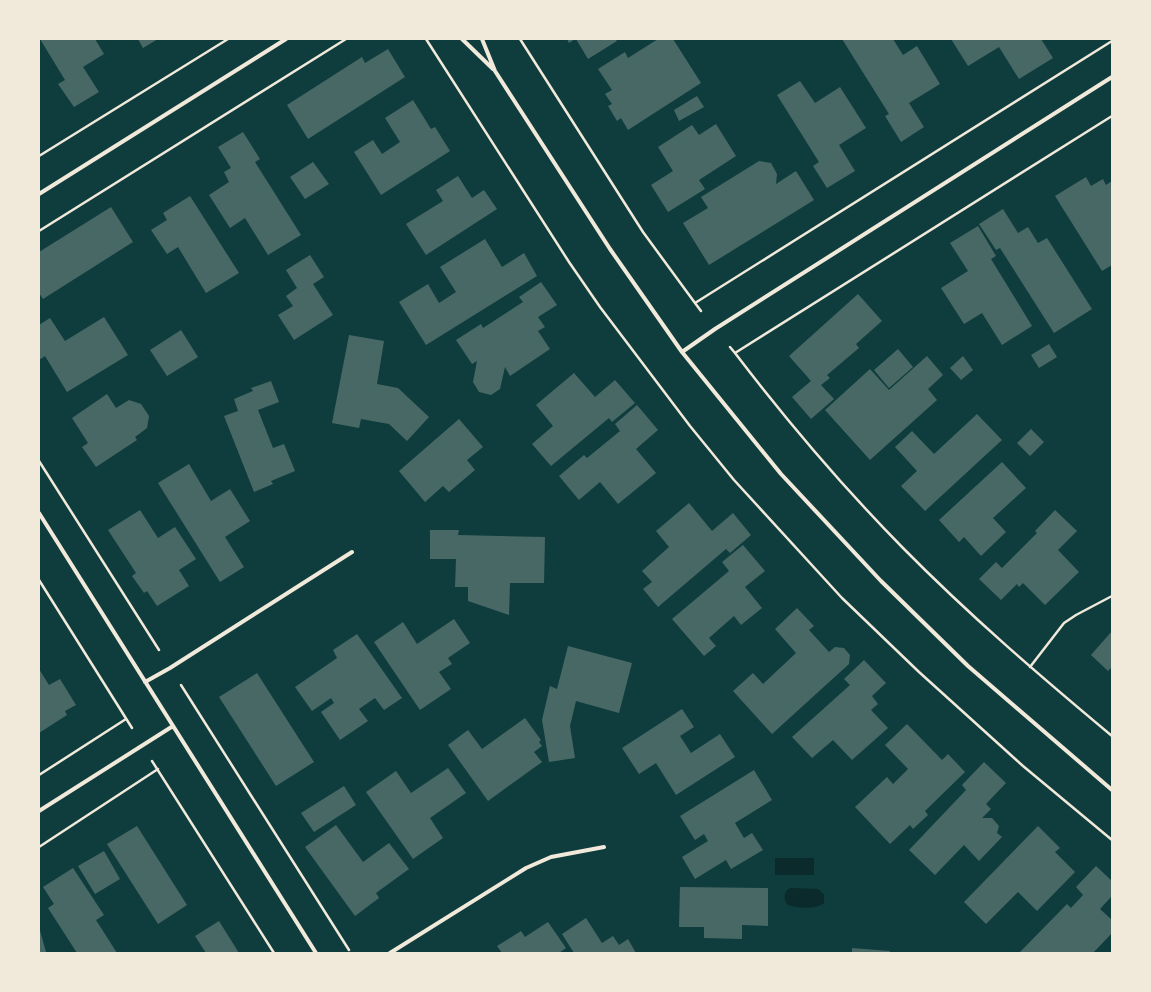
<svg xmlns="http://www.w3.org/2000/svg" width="1151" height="992" font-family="Quicksand,sans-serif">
<rect width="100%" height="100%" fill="#0f3d3e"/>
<!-- water -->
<path fill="#0a2a2b" d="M 775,858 L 814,858 L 814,875 L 775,875 Z
M 791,888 L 818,889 L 824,894 L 824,903 C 815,910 798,908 788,905 C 783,899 783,891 791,888 Z"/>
<!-- building -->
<path fill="#486865" d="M 40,39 L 95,39 L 104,54 L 83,67 L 99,92 L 74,107 L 58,84 L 65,80 Z
M 138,39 L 158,39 L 143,48 Z
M 567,39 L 575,39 L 569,43 Z
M 576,39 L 615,39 L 617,41 L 588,59 Z
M 658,39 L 673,39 L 701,83 L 628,130 L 621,118 L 617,121 L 608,106 L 612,104 L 605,94 L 612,90 L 598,69 L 625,52 L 628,58 Z
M 842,39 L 893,39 L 903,55 L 917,46 L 940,84 L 909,103 L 924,127 L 901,142 L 885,116 L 889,114 Z
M 951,39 L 1041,39 L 1053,58 L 1019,79 L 999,47 L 968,66 Z
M 388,49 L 405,77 L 308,139 L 287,105 L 362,57 L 365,63 Z
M 800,81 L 815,103 L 840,87 L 866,128 L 839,145 L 855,171 L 827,188 L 813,166 L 819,162 L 777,95 Z
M 697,96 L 704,107 L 679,121 L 674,110 Z
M 413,100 L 431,129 L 435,127 L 450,151 L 381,195 L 354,152 L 373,140 L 382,154 L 400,142 L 385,118 Z
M 716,124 L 736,156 L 699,180 L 705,189 L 668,212 L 651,185 L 673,171 L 658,147 L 692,125 L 699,135 Z
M 243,132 L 260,159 L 255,162 L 301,235 L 268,255 L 245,218 L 230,228 L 209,195 L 229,182 L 224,172 L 231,168 L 218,147 Z
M 759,161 L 771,163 L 777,174 L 776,184 L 796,171 L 814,200 L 709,265 L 683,223 L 708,208 L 701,197 Z
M 313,162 L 329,184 L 305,199 L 290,177 Z
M 458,176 L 472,198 L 484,190 L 497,209 L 426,255 L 406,224 L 443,201 L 436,190 Z
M 1086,177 L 1091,186 L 1103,179 L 1106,185 L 1112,181 L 1112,265 L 1102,271 L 1055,196 Z
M 190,196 L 239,273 L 206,293 L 178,247 L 167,254 L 151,230 L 167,220 L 163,213 Z
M 111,207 L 133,242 L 43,299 L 39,293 L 39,252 Z
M 1003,209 L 1018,233 L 1028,227 L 1038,243 L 1047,238 L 1092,309 L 1054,333 L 1000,248 L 996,250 L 979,224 Z
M 978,226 L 996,256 L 991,259 L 1032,326 L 1002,345 L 982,313 L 964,324 L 941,288 L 968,271 L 950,243 Z
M 485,239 L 502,267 L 524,253 L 537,276 L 426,345 L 399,302 L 428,284 L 439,303 L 456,292 L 440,267 Z
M 310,255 L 324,277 L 313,284 L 333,315 L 294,340 L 278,315 L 293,306 L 286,296 L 297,288 L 286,270 Z
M 541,282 L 557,305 L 538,317 L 545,327 L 538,331 L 550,349 L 510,376 L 505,367 L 500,389 L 491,395 L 479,392 L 473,382 L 477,361 L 472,364 L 456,340 L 481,324 L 483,328 L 523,302 L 519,297 Z
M 858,294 L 882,321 L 856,344 L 859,348 L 827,375 L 830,378 L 821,385 L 834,399 L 811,419 L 792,397 L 811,381 L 789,356 Z
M 104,317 L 128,355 L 67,392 L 45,356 L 39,360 L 39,325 L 50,318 L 65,341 Z
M 181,330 L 198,357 L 167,376 L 150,350 Z
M 349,335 L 384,341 L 377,384 L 398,388 L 429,417 L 407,441 L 389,424 L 361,419 L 359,428 L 332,423 Z
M 1049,344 L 1057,357 L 1039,368 L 1031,355 Z
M 898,349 L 913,367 L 889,388 L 874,370 Z
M 927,356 L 943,375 L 928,389 L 937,400 L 870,460 L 825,410 L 870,369 L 889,390 Z
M 963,356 L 973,370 L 961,380 L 950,368 Z
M 574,373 L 595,397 L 615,380 L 635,403 L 612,422 L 609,418 L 551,466 L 532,444 L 553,426 L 536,405 Z
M 271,381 L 279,402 L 258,410 L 273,448 L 284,444 L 295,471 L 271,481 L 273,484 L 254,492 L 224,416 L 238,411 L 234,399 L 253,391 L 251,388 Z
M 107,394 L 116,408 L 129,400 L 141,404 L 149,416 L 147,428 L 135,437 L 137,440 L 96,467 L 82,447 L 88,443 L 72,418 Z
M 637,405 L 658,430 L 636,449 L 656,473 L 618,504 L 600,482 L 579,500 L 559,476 L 584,455 L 587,458 L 620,431 L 615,424 Z
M 977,414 L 1002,440 L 925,511 L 901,486 L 917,471 L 895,447 L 912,431 L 934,454 Z
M 459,419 L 483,447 L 467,460 L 475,470 L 449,492 L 443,486 L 425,502 L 399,471 Z
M 1031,429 L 1044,442 L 1030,456 L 1017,443 Z
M 1002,462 L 1026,488 L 993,518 L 1006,532 L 981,556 L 964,537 L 959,542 L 939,520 Z
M 189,464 L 211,501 L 230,489 L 250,521 L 225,537 L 244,567 L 220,582 L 158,483 Z
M 689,503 L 712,531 L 733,513 L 751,535 L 730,553 L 726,549 L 658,607 L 643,589 L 652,582 L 642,571 L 669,547 L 656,531 Z
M 140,510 L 158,538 L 175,527 L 196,559 L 179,570 L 189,586 L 157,606 L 147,591 L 144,593 L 132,576 L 136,573 L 108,530 Z
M 1055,510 L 1077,531 L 1058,550 L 1079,572 L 1045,605 L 1023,583 L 1019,587 L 1017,584 L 1001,600 L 979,579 L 996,562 L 1002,568 L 1037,533 L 1035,531 Z
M 430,530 L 459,530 L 458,535 L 545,537 L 544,583 L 510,583 L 509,615 L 468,601 L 468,587 L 455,587 L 456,559 L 430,559 Z
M 743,545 L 765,571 L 745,587 L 762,608 L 741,625 L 734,616 L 709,638 L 716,646 L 704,656 L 672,619 L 729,571 L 722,562 Z
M 797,608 L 814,626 L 809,630 L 829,652 L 835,647 L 844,648 L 850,655 L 849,664 L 772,734 L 733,691 L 753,673 L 763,684 L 796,653 L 775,629 Z
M 454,619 L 470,643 L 448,658 L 452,664 L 439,672 L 451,689 L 420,710 L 374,642 L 403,622 L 417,644 Z
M 1112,631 L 1112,667 L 1108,671 L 1091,655 Z
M 357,634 L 402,698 L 384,710 L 375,698 L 359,709 L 368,721 L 340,740 L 321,712 L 334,703 L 331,698 L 312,711 L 295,687 L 337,658 L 333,650 Z
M 568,646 L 632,663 L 619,713 L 576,701 L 570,726 L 575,758 L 549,762 L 542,720 L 550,686 L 557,689 Z
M 864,660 L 886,683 L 872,696 L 878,704 L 871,710 L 888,728 L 852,760 L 833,740 L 812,758 L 792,737 L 850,685 L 844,679 Z
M 39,669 L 49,685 L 60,679 L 76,705 L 65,711 L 67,715 L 39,733 Z
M 257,673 L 314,762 L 276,786 L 219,697 Z
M 682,709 L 694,727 L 680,736 L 691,753 L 720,734 L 735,757 L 676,795 L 656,763 L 639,774 L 622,748 Z
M 525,718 L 541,740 L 539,742 L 542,746 L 534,752 L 542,762 L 488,801 L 448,745 L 468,730 L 482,749 Z
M 907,724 L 942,760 L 948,754 L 965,772 L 925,811 L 928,815 L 913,829 L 910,825 L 890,844 L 855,807 L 887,777 L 893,784 L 908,769 L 885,745 Z
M 984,762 L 1006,783 L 986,804 L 991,809 L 982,818 L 992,818 L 999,826 L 997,833 L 1002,837 L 979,861 L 964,845 L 935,875 L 909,850 L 966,790 L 962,785 Z
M 448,768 L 466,793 L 430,818 L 443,838 L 413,859 L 366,792 L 396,771 L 411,793 Z
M 754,770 L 772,800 L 735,823 L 744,838 L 752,833 L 763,850 L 731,869 L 726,860 L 695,879 L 682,857 L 708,841 L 704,834 L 695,840 L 680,816 Z
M 344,786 L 356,805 L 314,832 L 301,813 Z
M 336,825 L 363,862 L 389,843 L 409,869 L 376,893 L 379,898 L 355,916 L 305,847 Z
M 137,826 L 187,905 L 158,924 L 107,844 Z
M 1038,826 L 1060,848 L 1055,852 L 1075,872 L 1037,911 L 1018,892 L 986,924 L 964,902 Z
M 104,851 L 120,879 L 95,894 L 78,866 Z
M 1096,866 L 1112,881 L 1112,896 L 1100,909 L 1112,920 L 1112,933 L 1093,953 L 1022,953 L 1020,952 L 1067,904 L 1071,908 L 1083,895 L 1076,887 Z
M 73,868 L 104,915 L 96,920 L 117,953 L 77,953 L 48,908 L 54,904 L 43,887 Z
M 680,887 L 768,888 L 768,926 L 742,925 L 742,939 L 704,938 L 704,927 L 679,927 Z
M 586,918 L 602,943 L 613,936 L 619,945 L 628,939 L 636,953 L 574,953 L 562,934 Z
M 219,921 L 239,953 L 206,953 L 195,936 Z
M 548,922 L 566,948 L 559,953 L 502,953 L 497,946 L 521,931 L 525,937 Z
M 39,927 L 46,952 L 41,953 L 39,953 Z
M 852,948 L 890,951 L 889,953 L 852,953 Z"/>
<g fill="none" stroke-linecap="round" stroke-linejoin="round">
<!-- path -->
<path stroke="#f1e9da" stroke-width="2.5" d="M 426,39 L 569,262 L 600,307 L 690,426 L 734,480 L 842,598 L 919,672 L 1023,766 L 1112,840
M 520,39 L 643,232 L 695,303 L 1112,41
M 1112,116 L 735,353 C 787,421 843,487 903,548 C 969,615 1040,676 1112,736
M 39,156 L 228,39
M 39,231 L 346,39
M 695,303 L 701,311
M 730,347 L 735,353
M 39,461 L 159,650
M 39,580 L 132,728
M 1030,667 L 1064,623 L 1076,615 L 1112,596
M 181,685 L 349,950
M 152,761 L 274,953
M 39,775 L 126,719
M 39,847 L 158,769"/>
<!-- minor -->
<path stroke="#f1e9da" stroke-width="4" d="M 462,39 L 493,69
M 482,39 L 495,71 L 610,249 L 682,352 L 781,474 L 881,581 L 968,666 L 1112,790
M 39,194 L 286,39
M 682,352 L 715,329 L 1112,77
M 39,513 L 316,953
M 145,682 L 170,668 L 352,552
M 39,811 L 173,726
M 390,953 L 526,868 L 551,857 L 604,847"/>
</g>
<!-- border -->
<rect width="1151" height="992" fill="none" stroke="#f1e9da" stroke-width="80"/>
</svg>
